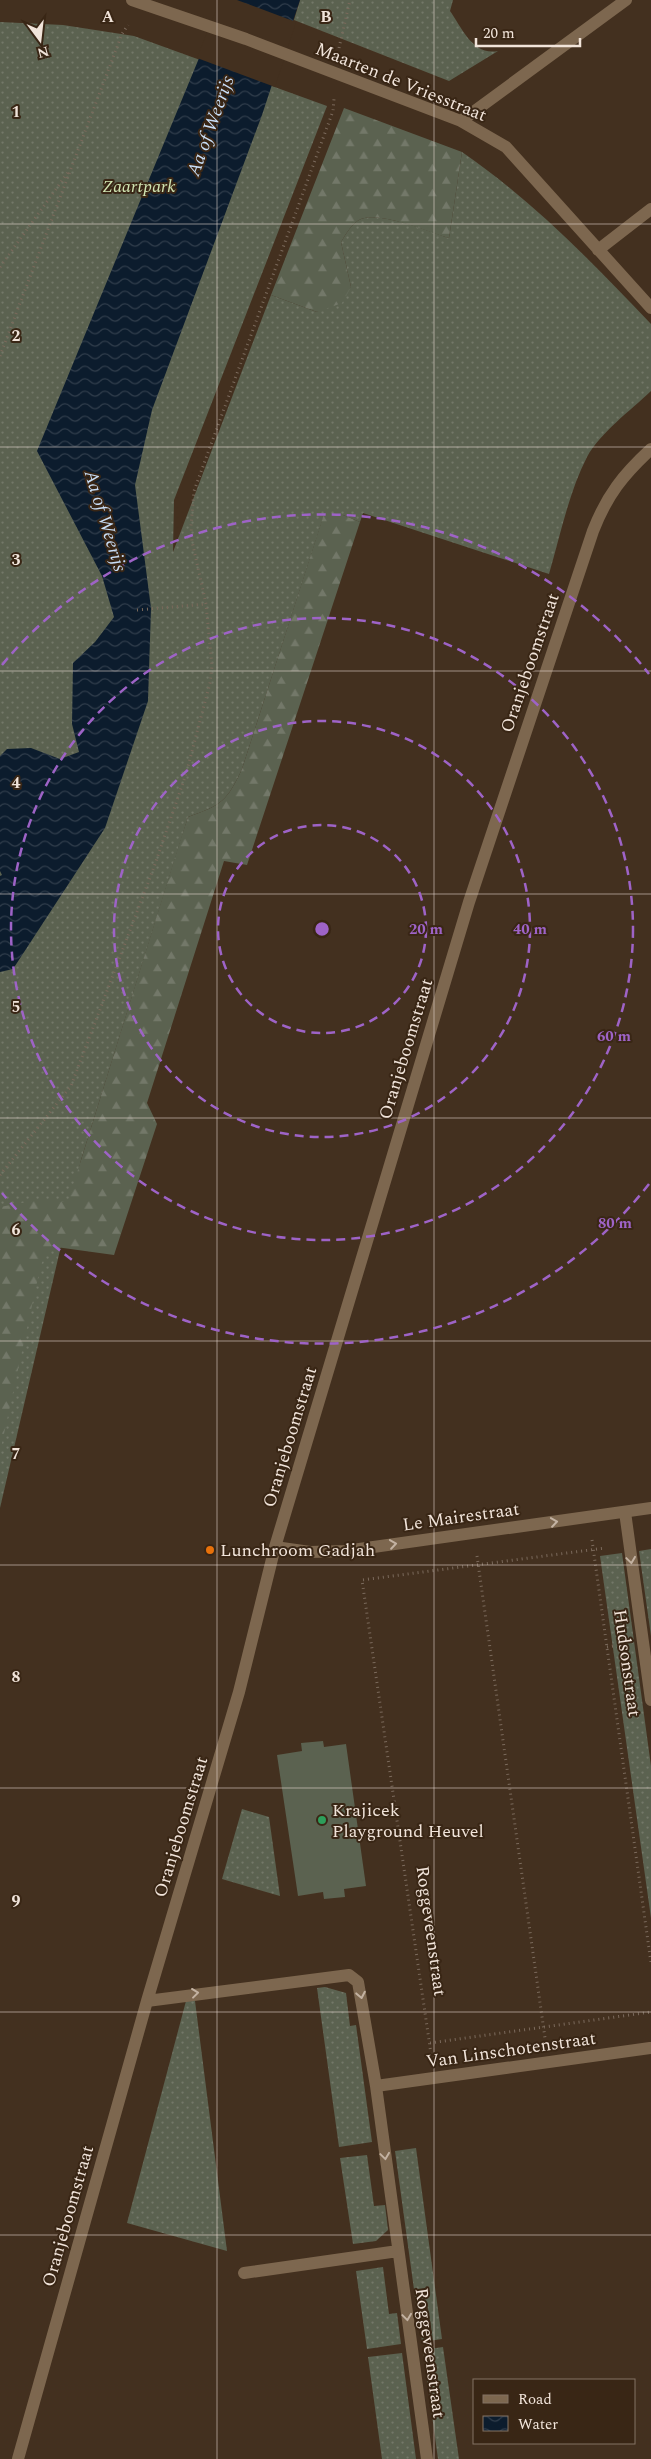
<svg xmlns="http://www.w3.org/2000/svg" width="651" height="2459" font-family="Spectral,serif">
<defs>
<pattern id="grass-dots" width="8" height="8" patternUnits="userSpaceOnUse" patternTransform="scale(1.25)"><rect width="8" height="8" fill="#5b6250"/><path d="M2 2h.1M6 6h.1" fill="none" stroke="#737869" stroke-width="1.8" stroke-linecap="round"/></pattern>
<pattern id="forest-firs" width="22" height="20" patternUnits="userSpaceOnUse" patternTransform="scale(1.25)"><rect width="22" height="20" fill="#5b6250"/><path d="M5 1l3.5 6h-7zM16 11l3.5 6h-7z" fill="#737869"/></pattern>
<pattern id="water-waves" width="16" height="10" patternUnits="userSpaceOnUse" patternTransform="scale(1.25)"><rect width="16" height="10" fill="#0c1c2d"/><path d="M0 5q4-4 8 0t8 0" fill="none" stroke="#303d4b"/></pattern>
</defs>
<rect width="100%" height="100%" fill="#43301f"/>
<!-- grass -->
<path fill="url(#grass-dots)" d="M 300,0 L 453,0 L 450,11 C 462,28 473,56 498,51 L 449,81 L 294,20 Z
M 0,22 L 63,25 L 134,36 L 327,106 L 174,500 L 173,552 L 271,295 L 317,312 L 351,287 L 341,242 C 346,234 352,223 361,219 C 380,211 428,231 449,238 L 462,152 C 533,201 592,262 651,324 L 651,391 C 630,411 601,432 587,457 C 569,492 560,536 549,574 L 363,513 L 360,522 L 343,515 L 324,515 L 242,769 C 227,801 222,805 188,817 L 81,1160 L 0,1508 Z
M 651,1549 L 651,1636 L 639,1551 Z
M 622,1553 L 651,1766 L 651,1918 L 600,1556 Z
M 242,1809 L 269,1817 L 280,1896 L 222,1879 Z
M 325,1987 L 346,1993 L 350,2026 L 356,2025 L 372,2142 L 339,2147 L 317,1988 Z
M 186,2001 L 195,2001 L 227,2251 L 127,2223 Z
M 416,2148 L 442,2339 L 422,2342 L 421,2334 L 432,2333 L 427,2303 L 416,2304 L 395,2151 Z
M 367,2155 L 374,2206 L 385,2205 L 388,2230 L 376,2241 L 353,2244 L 340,2158 Z
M 383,2267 L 389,2314 L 397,2313 L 401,2344 L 367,2349 L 356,2271 Z
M 443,2347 L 459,2459 L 438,2459 L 423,2350 Z
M 402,2353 L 416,2459 L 382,2459 L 368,2357 Z"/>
<!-- forest -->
<path fill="url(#forest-firs)" d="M 344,108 L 462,152 L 449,238 C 428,232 380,211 361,219 C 352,223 346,234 341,242 L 351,287 L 342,303 L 317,312 L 271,295 Z
M 324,514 L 343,515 L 360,522 L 247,865 L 224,861 L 147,1103 L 157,1124 L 114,1255 L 56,1247 L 47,1254 L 41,1264 L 0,1452 L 0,1207 L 38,1200 L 68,1202 L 181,838 L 188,817 C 222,805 227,801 242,769 Z"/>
<!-- pitch -->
<path fill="#5b6250" d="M 323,1741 L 324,1747 L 346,1744 L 366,1886 L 344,1889 L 345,1897 L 324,1899 L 323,1892 L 298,1896 L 277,1755 L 302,1751 L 301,1743 Z"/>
<!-- water -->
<path fill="url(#water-waves)" d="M 223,0 L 300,0 L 262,115 L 152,410 L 135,485 L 151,608 L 148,701 L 105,828 L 13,969 L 0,972 L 0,876 L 2,875 L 0,871 L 0,756 L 7,749 L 31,748 L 60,759 L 79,752 L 72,724 L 73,663 L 95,642 L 114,617 L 102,576 L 37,451 Z"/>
<!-- pier -->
<path fill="#43301f" d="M 220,0 L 237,0 L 296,22 L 275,87 L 197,58 Z"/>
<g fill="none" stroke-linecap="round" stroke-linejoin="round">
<!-- path -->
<path stroke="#7b6a5c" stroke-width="3" stroke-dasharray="1 4" stroke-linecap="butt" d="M 339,48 L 350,0
M 0,267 L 69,171
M 0,356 L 122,34 L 128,25
M 137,610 L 206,604
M 0,1175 L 71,1086 L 154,867 L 186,774 L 210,683 L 212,666 L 206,604 L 192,541 L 191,526 L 194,491 L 333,111 L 334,99
M 592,1540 L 651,1963
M 477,1556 L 545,2038
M 607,1647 L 620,1645
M 430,2043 L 651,2012
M 431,2054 L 362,1580 L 605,1548"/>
<!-- minor -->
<path stroke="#7d674f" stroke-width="12" d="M 132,0 L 246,39 L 461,121 L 506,147 L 651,308
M 461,121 L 626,0
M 598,250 L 651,209
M 625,1512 L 651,1700
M 275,1547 L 310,1552 L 345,1551 L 651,1508
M 147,2001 L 349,1975 L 358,1982 L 376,2086 L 427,2459
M 376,2086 L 650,2048
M 244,2273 L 398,2251
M 18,2459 L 147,2001 L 239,1692 L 275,1547 L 469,902 L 593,531 C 607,495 623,475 651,449"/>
</g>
<!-- one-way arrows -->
<defs><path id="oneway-chevron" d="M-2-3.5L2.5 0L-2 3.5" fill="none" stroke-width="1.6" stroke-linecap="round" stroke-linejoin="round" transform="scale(1.25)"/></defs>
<g stroke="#c3b2a2">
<use href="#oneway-chevron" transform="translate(554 1522) rotate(-8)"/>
<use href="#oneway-chevron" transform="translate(393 1544) rotate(-8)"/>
<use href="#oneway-chevron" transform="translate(631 1560) rotate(82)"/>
<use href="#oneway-chevron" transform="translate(195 1993) rotate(-7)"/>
<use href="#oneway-chevron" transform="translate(361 1995) rotate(79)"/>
<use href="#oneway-chevron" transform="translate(385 2156) rotate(82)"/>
<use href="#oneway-chevron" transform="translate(407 2317) rotate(82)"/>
</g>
<!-- grid -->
<path fill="none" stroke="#f1e4da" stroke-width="1" stroke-opacity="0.55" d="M 217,0 L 217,2459M 434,0 L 434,2459M 0,224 L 651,224M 0,447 L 651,447M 0,671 L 651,671M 0,894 L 651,894M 0,1118 L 651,1118M 0,1341 L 651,1341M 0,1565 L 651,1565M 0,1788 L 651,1788M 0,2012 L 651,2012M 0,2235 L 651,2235"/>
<!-- distance rings -->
<g fill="none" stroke="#9e63c7" stroke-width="2.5" stroke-dasharray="9 6">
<circle cx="322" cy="929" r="104"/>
<circle cx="322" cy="929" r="208"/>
<circle cx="322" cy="929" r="311"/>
<path d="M649 1184A415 415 0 0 1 2 1193M2 665A415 415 0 0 1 649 674"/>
</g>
<!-- markers -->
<circle fill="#e8710a" stroke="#392615" stroke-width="2" cx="210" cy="1550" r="5"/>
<circle fill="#2e9e5b" stroke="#392615" stroke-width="2" cx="322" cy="1820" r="5"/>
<g text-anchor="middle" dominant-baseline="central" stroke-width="4" stroke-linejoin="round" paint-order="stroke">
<!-- street labels -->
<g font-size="18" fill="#f1e4da" stroke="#392615">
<text transform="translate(401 82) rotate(22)">Maarten de Vriesstraat</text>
<text transform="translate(530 663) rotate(-71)">Oranjeboomstraat</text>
<text transform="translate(406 1049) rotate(-73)">Oranjeboomstraat</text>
<text transform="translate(290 1437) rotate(-73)">Oranjeboomstraat</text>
<text transform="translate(461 1517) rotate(-8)">Le Mairestraat</text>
<text transform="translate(627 1663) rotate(82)">Hudsonstraat</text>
<text transform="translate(181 1827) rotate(-73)">Oranjeboomstraat</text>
<text transform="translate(431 1931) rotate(82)">Roggeveenstraat</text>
<text transform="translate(511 2050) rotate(-8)">Van Linschotenstraat</text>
<text transform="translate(68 2216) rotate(-74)">Oranjeboomstraat</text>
<text transform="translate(430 2353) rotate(82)">Roggeveenstraat</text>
</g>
<!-- park labels -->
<g font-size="18" font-style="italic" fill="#d0e4b2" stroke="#392615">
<text x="139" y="186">Zaartpark</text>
</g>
<!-- poi labels -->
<g font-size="18" fill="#f1e4da" stroke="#392615" text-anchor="start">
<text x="220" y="1550">Lunchroom Gadjah</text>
<text x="332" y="1810">Krajicek<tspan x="332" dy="21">Playground Heuvel</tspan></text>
</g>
<!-- water labels -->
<g font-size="19" font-style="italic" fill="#c8def7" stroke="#392615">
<text transform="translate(211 126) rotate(-70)">Aa of Weerijs</text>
<text transform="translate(105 521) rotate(73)">Aa of Weerijs</text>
</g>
</g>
<g font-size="16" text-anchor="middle" font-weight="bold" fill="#f1e4da" stroke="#392615" stroke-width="4" stroke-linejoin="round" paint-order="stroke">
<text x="108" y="22">A</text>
<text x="326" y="22">B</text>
<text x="16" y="117">1</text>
<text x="16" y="341">2</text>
<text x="16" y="565">3</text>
<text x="16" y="788">4</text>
<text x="16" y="1012">5</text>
<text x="16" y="1235">6</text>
<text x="16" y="1459">7</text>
<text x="16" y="1682">8</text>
<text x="16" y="1906">9</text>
</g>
<circle cx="322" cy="929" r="8" fill="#9e63c7" stroke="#392615" stroke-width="2.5"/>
<g font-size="15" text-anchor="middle" font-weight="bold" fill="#9e63c7" stroke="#392615" stroke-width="4" stroke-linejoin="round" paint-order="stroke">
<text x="426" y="934">20 m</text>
<text x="530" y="934">40 m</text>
<text x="614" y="1041">60 m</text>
<text x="615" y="1228">80 m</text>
</g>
<!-- legend -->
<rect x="473" y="2379" width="162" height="65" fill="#392615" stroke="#837264"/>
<rect x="483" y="2395" width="25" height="8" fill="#7d674f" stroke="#837264"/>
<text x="518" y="2404" font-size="15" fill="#f1e4da">Road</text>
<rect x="483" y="2416" width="25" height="15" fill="url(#water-waves)" stroke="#837264"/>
<text x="518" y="2429" font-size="15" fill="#f1e4da">Water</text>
<!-- north arrow -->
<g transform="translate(40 40) rotate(165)" stroke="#392615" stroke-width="4" paint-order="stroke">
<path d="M0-4L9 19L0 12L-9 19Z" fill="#f1e4da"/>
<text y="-8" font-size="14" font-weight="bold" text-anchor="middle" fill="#f1e4da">N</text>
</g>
<!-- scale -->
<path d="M476 38v8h104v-8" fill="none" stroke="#f1e4da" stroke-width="2.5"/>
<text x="483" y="38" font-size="15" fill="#f1e4da" stroke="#392615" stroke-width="4" paint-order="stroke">20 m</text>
</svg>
